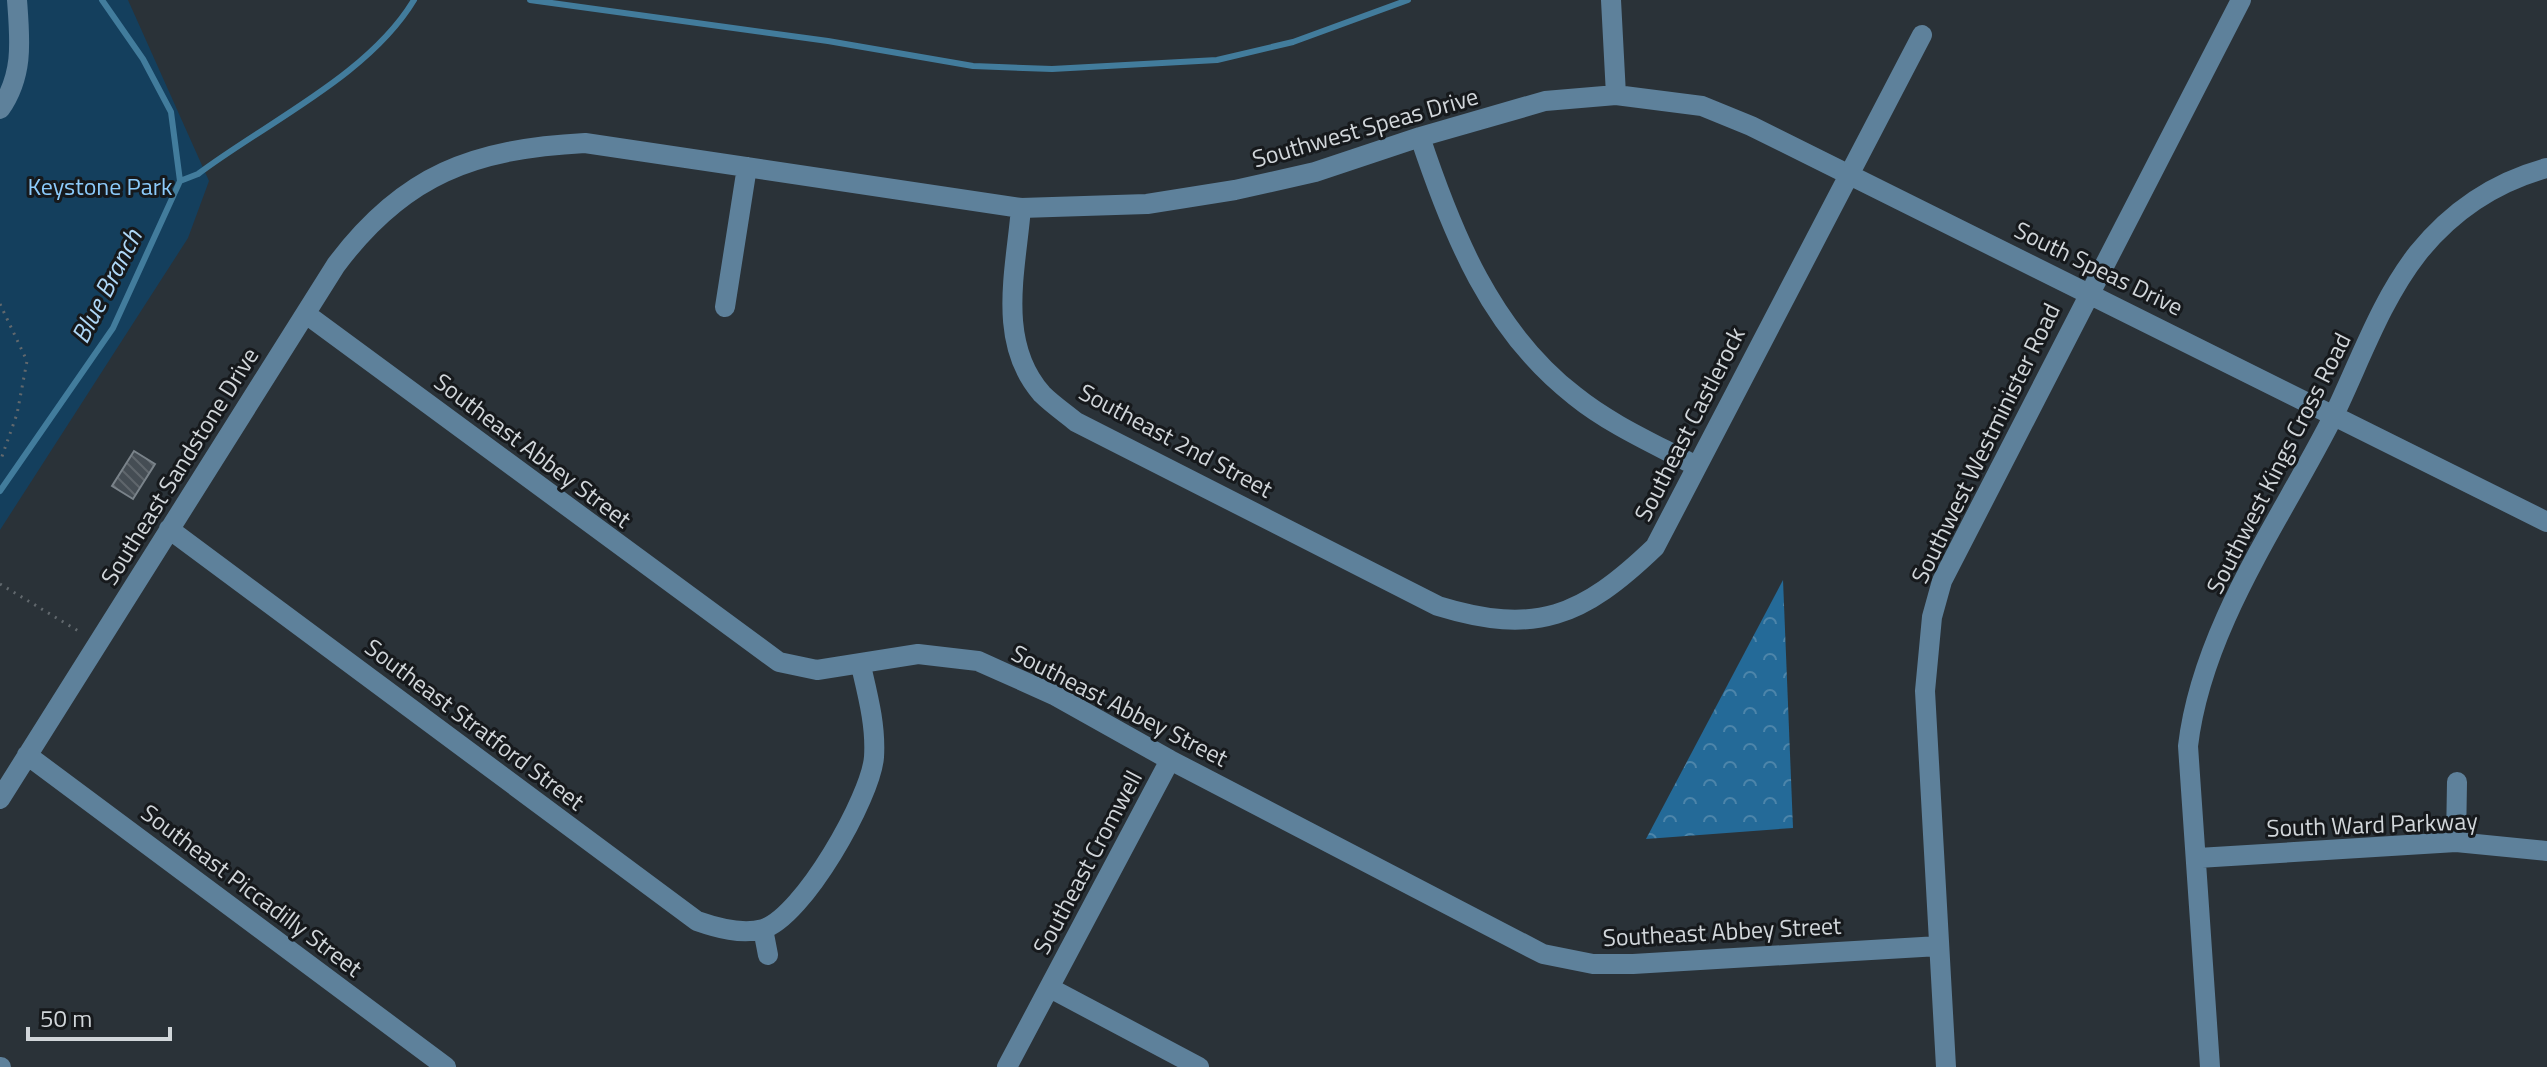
<svg xmlns="http://www.w3.org/2000/svg" width="2547" height="1067" font-family="'Titillium Web',sans-serif">
<defs>
<pattern id="forest-crowns" width="20" height="18" patternUnits="userSpaceOnUse" patternTransform="scale(2)"><rect width="20" height="18" fill="#246a98"/><path d="M2 6a3 3 0 1 1 6 0M12 15a3 3 0 1 1 6 0" fill="none" stroke="#4d85aa"/></pattern>
<pattern id="building-back-hatch" width="6" height="6" patternUnits="userSpaceOnUse" patternTransform="scale(2)"><rect width="6" height="6" fill="#454d54"/><path d="M-1 5l2 2M0 0l6 6M5-1l2 2" fill="none" stroke="#5f666c"/></pattern>
</defs>
<rect width="100%" height="100%" fill="#2a3238"/>
<!-- forest -->
<path fill="url(#forest-crowns)" d="M 1783,580 L 1793,828 L 1646,839 Z"/>
<!-- park -->
<path fill="#143f5d" d="M 0,0 L 128,0 L 209,181 L 188,238 L 0,530 Z"/>
<g fill="none" stroke-linecap="round" stroke-linejoin="round">
<!-- stream -->
<path stroke="#427c9c" stroke-width="6" d="M 530,0 L 828,41 L 973,66 L 1052,69 L 1217,60 L 1293,42 L 1408,0
M 180,181 L 198,174 C 267,122 369,75 414,0
M 0,491 L 113,328 L 180,181 L 171,112 L 143,59 L 102,0"/>
</g>
<!-- building -->
<path fill="url(#building-back-hatch)" stroke="#7a838a" stroke-width="2" d="M 134,451 L 155,464 L 133,499 L 112,486 Z"/>
<g fill="none" stroke-linecap="round" stroke-linejoin="round">
<!-- path -->
<path stroke="#61686d" stroke-width="3" stroke-dasharray="2 6" stroke-linecap="butt" d="M 0,304 L 27,361 L 17,414 L 0,462
M 0,584 L 80,632"/>
<!-- minor -->
<path stroke="#5e819b" stroke-width="20" d="M 1611,0 L 1616,95
M 0,109 C 24,75 20,40 17,0
M 1420,137 C 1452,233 1491,331 1575,396 C 1611,425 1655,444 1696,466
M 1021,208 C 1016,270 996,342 1042,394 C 1052,404 1065,413 1076,422 L 1438,606 C 1536,636 1582,617 1655,547 L 1922,35
M 725,307 L 747,167
M 306,314 L 779,662 L 817,670 L 918,654 L 978,661 L 1054,695 L 1170,760 L 1543,954 L 1593,964 L 1633,964 L 1939,946
M 169,529 L 697,921 C 717,928 742,935 763,929 C 803,917 871,797 874,757 C 876,726 868,696 861,666
M 27,755 L 446,1067
M 0,799 L 336,265 C 404,174 474,149 585,143 L 1021,208 L 1147,204 L 1235,190 L 1315,172 L 1420,137 L 1545,101 L 1616,95 L 1702,106 L 1751,126 L 2547,522
M 2456,842 L 2457,782
M 2198,858 L 2456,842 L 2547,851
M 763,929 L 768,955
M 1050,988 L 1199,1067
M 0,1067 L 1,1067
M 1007,1067 L 1170,760
M 1946,1067 L 1925,691 L 1932,617 L 1942,581 L 2241,0
M 2210,1067 L 2188,746 C 2202,627 2281,520 2334,415 C 2360,361 2381,300 2418,253 C 2452,211 2495,182 2547,168"/>
</g>
<g text-anchor="middle" dominant-baseline="central" stroke-width="6" stroke-linejoin="round" paint-order="stroke">
<!-- street labels -->
<g font-size="24" fill="#d1d6da" stroke="#16191c">
<text transform="translate(1365 127) rotate(-16)">Southwest Speas Drive</text>
<text transform="translate(2099 268) rotate(26)">South Speas Drive</text>
<text transform="translate(1689 424) rotate(-63)">Southeast Castlerock</text>
<text transform="translate(1176 440) rotate(28)">Southeast 2nd Street</text>
<text transform="translate(1985 443) rotate(-64)">Southwest Westminister Road</text>
<text transform="translate(533 450) rotate(37)">Southeast Abbey Street</text>
<text transform="translate(2278 463) rotate(-63)">Southwest Kings Cross Road</text>
<text transform="translate(179 466) rotate(-58)">Southeast Sandstone Drive</text>
<text transform="translate(1120 705) rotate(27)">Southeast Abbey Street</text>
<text transform="translate(475 724) rotate(37)">Southeast Stratford Street</text>
<text transform="translate(2372 824) rotate(-2)">South Ward Parkway</text>
<text transform="translate(1087 862) rotate(-62)">Southeast Cromwell</text>
<text transform="translate(252 890) rotate(37)">Southeast Piccadilly Street</text>
<text transform="translate(1722 931) rotate(-3)">Southeast Abbey Street</text>
</g>
<!-- park labels -->
<g font-size="24" fill="#8ccbfb" stroke="#16191c">
<text x="100" y="186">Keystone Park</text>
</g>
<!-- water labels -->
<g font-size="26" font-style="italic" fill="#aed7f7" stroke="#16191c">
<text transform="translate(106 286) rotate(-63)">Blue Branch</text>
</g>
</g>
<!-- scale -->
<path d="M28 1027v12h142v-12" fill="none" stroke="#d1d6da" stroke-width="4"/>
<text x="40" y="1027" font-size="24" fill="#d1d6da" stroke="#16191c" stroke-width="6" paint-order="stroke">50 m</text>
</svg>
